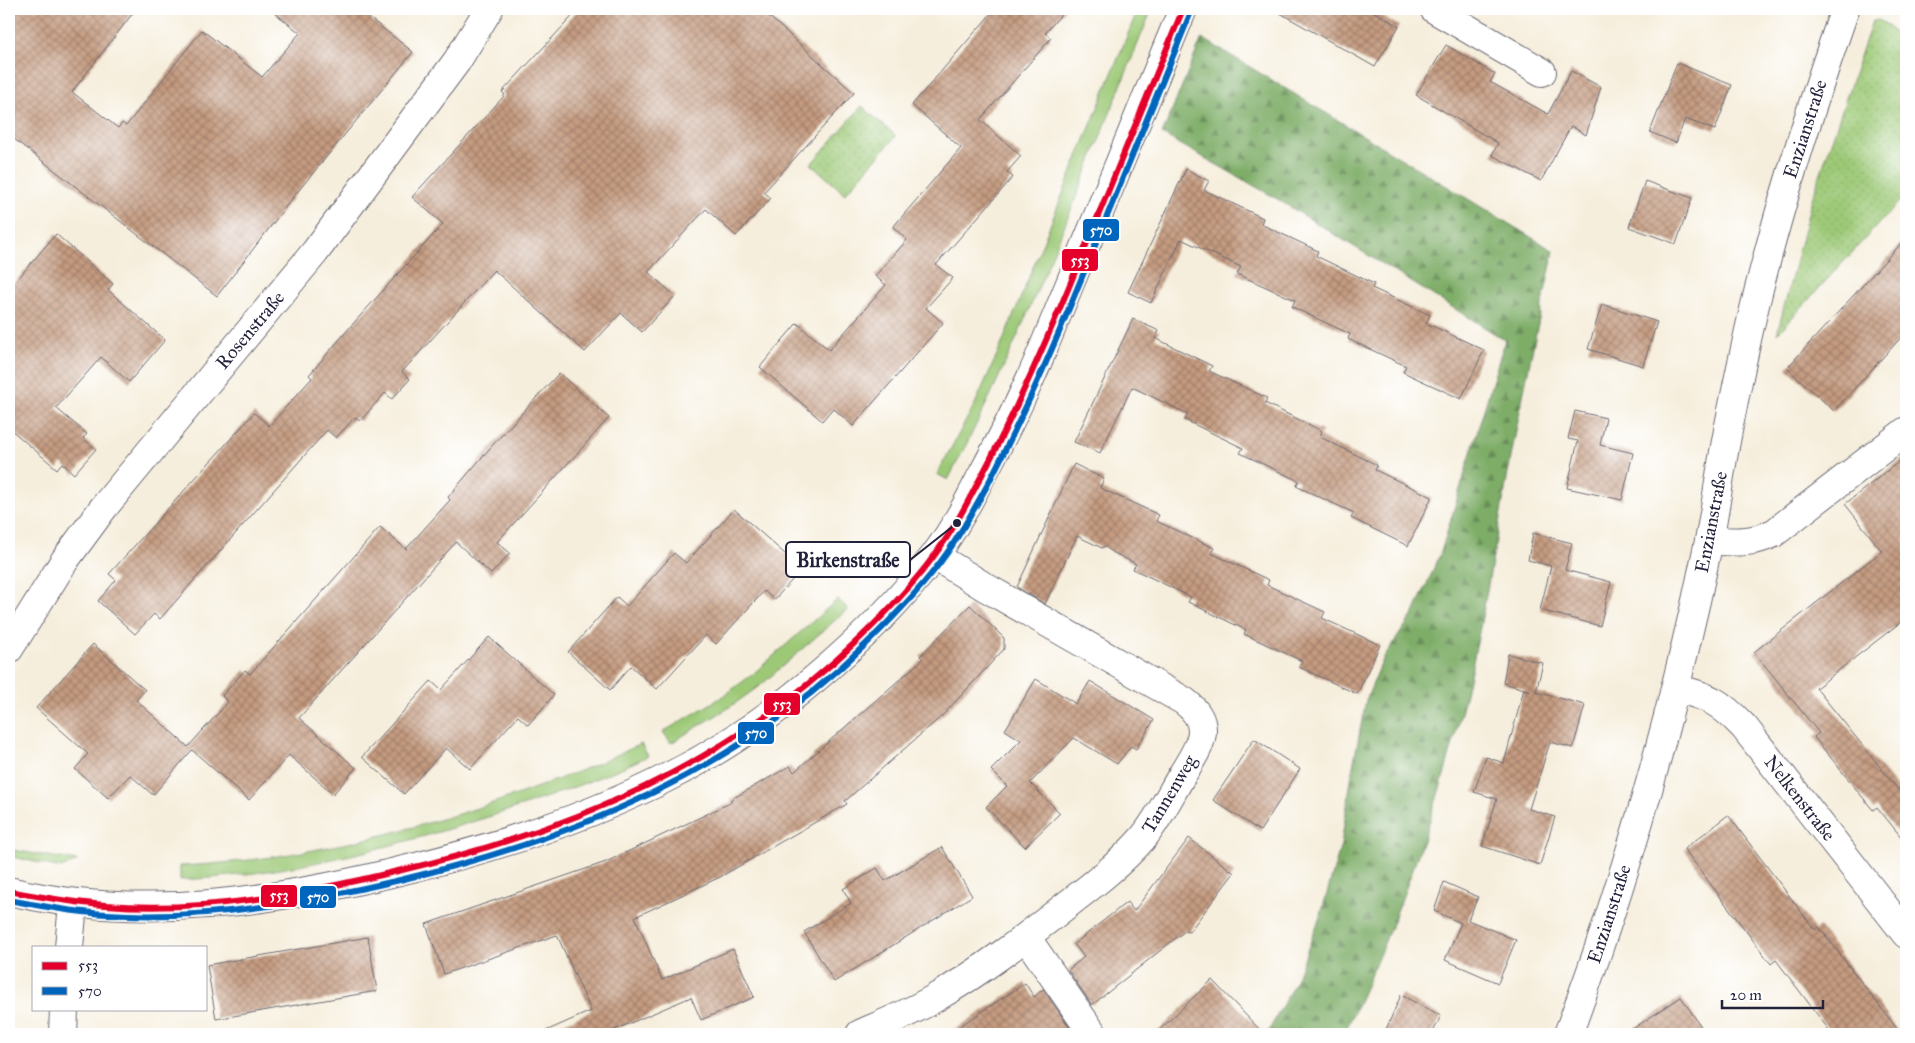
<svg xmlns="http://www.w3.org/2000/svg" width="1915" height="1043" font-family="'IM FELL Great Primer',serif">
<defs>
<pattern id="forest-firs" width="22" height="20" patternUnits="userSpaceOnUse" patternTransform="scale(1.25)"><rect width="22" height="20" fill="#7ead68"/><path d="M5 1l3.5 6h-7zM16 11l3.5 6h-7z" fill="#678c57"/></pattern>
<pattern id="park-dots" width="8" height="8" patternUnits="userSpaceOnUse" patternTransform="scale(1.25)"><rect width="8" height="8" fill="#9dc977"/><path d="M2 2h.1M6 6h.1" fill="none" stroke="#87ac68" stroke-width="1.8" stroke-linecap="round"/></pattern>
<pattern id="building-cross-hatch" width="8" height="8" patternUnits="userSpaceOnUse" patternTransform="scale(1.25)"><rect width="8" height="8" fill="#c59b80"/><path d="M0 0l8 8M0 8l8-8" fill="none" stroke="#a07e6a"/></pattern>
</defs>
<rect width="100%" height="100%" fill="#fff"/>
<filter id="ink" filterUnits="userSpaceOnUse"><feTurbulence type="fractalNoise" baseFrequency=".02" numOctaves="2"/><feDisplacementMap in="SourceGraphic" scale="10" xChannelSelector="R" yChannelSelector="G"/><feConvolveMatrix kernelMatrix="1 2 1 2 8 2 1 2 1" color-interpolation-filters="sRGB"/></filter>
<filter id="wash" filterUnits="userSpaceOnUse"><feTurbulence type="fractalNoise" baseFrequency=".0096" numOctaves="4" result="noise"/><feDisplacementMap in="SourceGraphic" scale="20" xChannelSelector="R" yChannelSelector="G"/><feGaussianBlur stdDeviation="1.12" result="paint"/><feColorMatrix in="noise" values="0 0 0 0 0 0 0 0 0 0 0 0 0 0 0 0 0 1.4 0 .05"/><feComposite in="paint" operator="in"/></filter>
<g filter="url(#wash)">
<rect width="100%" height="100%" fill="#f6eedc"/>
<!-- grass -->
<path fill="#9dc977" stroke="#607659" d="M 1138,9 L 1152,9 C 1087,167 1028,329 948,480 L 937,474 L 975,404 L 1001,346 Z
M 838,599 L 848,609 L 762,684 L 730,707 L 671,743 L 663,732 L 722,697 L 753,674 Z
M 641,744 L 648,756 C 595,781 541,800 485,818 C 386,849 284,875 180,880 L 180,866 C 331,859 504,808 641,744 Z
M 9,849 L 13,850 L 78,861 L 61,868 L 9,856 Z"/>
<!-- forest -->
<path fill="url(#forest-firs)" stroke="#506852" d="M 1202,38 L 1554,251 C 1535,336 1517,421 1502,507 C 1488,583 1476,661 1455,736 C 1428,837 1389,939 1344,1034 L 1267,1034 L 1296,980 L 1321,914 L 1341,845 L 1353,766 L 1366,700 L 1384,657 L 1414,613 L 1441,552 L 1505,340 L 1274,197 L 1162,134 Z"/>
<!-- park -->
<path fill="url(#park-dots)" stroke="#607659" d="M 1879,20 L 1886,24 L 1906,46 L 1906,194 L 1777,334 L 1811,202 L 1872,21 Z
M 862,106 L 896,136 L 845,194 L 811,164 Z"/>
<g id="blocks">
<!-- building -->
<path fill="url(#building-cross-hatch)" d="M 9,9 L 136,9 L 72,92 L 118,128 L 122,123 L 126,126 L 202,30 L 262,77 L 300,33 L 270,9 L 358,9 L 413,52 L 294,196 L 217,296 L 9,135 Z
M 579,9 L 761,9 L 854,93 L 764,192 L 771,198 L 736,236 L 706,209 L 648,272 L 675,296 L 642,332 L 621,313 L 585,352 L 494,270 L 402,372 L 410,379 L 392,399 L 385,393 L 360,421 L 355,417 L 336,438 L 327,430 L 160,619 L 154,614 L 135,634 L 98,601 L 116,580 L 109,574 L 254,413 L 269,426 L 312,378 L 309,375 L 351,326 L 443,224 L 412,197 L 505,95 L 502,92 Z
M 995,9 L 1066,9 L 1045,33 L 1051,38 L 980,120 L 1021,156 L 1007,172 L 1013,177 L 936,265 L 953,278 L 926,308 L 943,323 L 853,426 L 833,408 L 822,421 L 760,367 L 797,323 L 829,350 L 886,285 L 875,276 L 907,240 L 893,227 L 961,148 L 912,105 Z
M 1273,9 L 1369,9 L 1399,26 L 1375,67 Z
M 1446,45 L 1495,74 L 1490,82 L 1548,114 L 1571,71 L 1601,87 L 1586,135 L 1571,126 L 1541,181 L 1492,155 L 1498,143 L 1416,95 Z
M 1677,63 L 1732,85 L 1715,130 L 1685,119 L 1676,143 L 1650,132 Z
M 1186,169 L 1209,181 L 1204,190 L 1263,218 L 1261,224 L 1318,251 L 1316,256 L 1374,284 L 1372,288 L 1430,315 L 1426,323 L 1484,350 L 1461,399 L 1403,372 L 1406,366 L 1348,339 L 1350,334 L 1292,307 L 1295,300 L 1237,274 L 1241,267 L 1181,239 L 1151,303 L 1128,292 Z
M 1645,181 L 1692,198 L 1676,244 L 1629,227 Z
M 56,234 L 113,284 L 108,290 L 165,340 L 129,382 L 101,357 L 56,408 L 87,434 L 83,438 L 96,449 L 74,474 L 62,463 L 57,469 L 9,428 L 9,289 Z
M 1906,238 L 1906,332 L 1834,411 L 1787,368 Z
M 1602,304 L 1657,322 L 1643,366 L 1588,349 Z
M 1133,319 L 1159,331 L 1155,338 L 1212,366 L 1209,371 L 1267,398 L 1265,403 L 1322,431 L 1320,437 L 1377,465 L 1375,470 L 1432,497 L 1408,546 L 1351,518 L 1354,513 L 1296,486 L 1299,481 L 1240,453 L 1243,448 L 1185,420 L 1188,414 L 1132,387 L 1100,453 L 1074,442 Z
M 559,373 L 609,418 L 497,542 L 510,553 L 491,574 L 456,542 L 299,718 L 356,768 L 333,794 L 289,755 L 249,800 L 192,750 L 153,795 L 130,775 L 108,798 L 75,769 L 88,754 L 36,708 L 93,644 L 145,690 L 136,700 L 188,747 L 228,702 L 222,696 L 245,670 L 250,674 L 380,527 L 406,549 L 450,500 L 448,497 L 490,448 Z
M 1575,411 L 1606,418 L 1600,445 L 1633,453 L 1622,500 L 1567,488 L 1578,441 L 1568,439 Z
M 1906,456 L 1906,618 L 1816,688 L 1906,799 L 1906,843 L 1877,807 L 1873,810 L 1814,737 L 1819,733 L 1754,652 L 1882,551 L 1845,504 Z
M 1074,464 L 1104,479 L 1100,488 L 1159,515 L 1156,521 L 1214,548 L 1211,553 L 1269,580 L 1267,585 L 1325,612 L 1322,618 L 1380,645 L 1357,694 L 1299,667 L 1302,661 L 1244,634 L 1246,630 L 1188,602 L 1191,597 L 1133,569 L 1136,564 L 1114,553 L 1104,546 L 1102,548 L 1077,536 L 1045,604 L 1017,587 Z
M 734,509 L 802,569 L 774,600 L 764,591 L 716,644 L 706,635 L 657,689 L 631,666 L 610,690 L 568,652 L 617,597 L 627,606 L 674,553 L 686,563 Z
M 1533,533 L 1572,543 L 1565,570 L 1611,582 L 1600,626 L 1540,610 L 1551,566 L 1528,560 Z
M 970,605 L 1004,638 L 1004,649 L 944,714 L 845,801 L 847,804 L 720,877 L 635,917 L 662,980 L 733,949 L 754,997 L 701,1020 L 691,997 L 605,1034 L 539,1034 L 591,1011 L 557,935 L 444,974 L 426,924 L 606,862 L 732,802 L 730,800 L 790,766 L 794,772 L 923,659 L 920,656 Z
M 489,637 L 554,695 L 528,725 L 518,716 L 470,769 L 446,748 L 404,794 L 362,757 L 431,681 L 441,690 Z
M 1508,654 L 1543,663 L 1536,692 L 1585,705 L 1573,748 L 1550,742 L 1529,809 L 1555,817 L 1540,865 L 1482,846 L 1497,799 L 1474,792 L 1486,757 L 1504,763 L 1524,689 L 1531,691 L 1503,683 Z
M 1036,679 L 1076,704 L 1090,681 L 1154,720 L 1136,749 L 1131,746 L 1117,764 L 1074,738 L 1030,783 L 1060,813 L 1025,847 L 986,807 L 1007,786 L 991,770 L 1021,740 L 1005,730 Z
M 1254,739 L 1300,769 L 1260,831 L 1213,800 Z
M 1728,815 L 1815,930 L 1819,927 L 1901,1034 L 1832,1034 L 1776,960 L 1771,964 L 1684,849 Z
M 1189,838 L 1234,873 L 1189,932 L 1186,930 L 1092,1005 L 1068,970 L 1084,957 L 1074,944 L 1127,902 L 1134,911 Z
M 942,847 L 972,896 L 834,982 L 804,932 L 851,903 L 843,889 L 877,868 L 885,881 Z
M 1444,882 L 1478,897 L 1468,920 L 1516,940 L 1498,983 L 1445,960 L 1461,923 L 1434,911 Z
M 368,937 L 377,991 L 216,1019 L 207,965 Z
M 1212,980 L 1264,1034 L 1155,1034 Z
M 1025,983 L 1034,997 L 1043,989 L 1074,1034 L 948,1034 Z
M 1401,995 L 1441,1016 L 1432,1034 L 1384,1034 Z
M 1681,997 L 1706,1034 L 1625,1034 Z"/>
</g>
</g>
<g filter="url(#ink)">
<use href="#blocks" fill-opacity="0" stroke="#6c6973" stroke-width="1"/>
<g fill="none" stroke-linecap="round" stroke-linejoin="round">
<defs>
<path id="minor" d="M 1434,9 L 1542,72
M 1709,540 C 1733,542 1752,544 1774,533 L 1906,431
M 9,649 L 65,560 L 104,507 L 315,252 L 457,61 L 489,9
M 1675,688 C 1710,697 1719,701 1744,727 L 1906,934
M 9,891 C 143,923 280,901 412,868 C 501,846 591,817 672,775 C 766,728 872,638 935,555 C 953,531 967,505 980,479 C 1001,440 1021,401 1038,361 L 1183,9
M 1026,937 L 1093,1034
M 69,947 L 73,904
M 63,1034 L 64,1009
M 860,1034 C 885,1023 912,1012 935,998 C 982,971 1026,937 1068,904 C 1094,884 1120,864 1142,839 C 1158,820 1169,797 1182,775 C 1199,747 1216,725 1184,701 L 985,587 L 935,556
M 1568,1034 C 1628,875 1674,708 1709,541 C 1716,506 1720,471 1727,436 C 1734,399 1742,362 1750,326 C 1775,218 1809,113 1845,9"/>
</defs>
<!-- minor casing -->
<use href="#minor" stroke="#6c6973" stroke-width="30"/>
<!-- minor -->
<use href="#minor" stroke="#fff" stroke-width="28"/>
<defs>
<path id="bus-1" d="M 9,891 C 41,897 73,903 106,905 C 204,913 303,894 398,871 C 572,830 730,764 860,638 C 889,610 918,580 941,546 C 957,524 969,499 982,475 C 1014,415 1041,353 1068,289 C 1106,196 1145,102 1183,9"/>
<path id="bus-2" d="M 9,900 C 41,906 73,912 107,914 C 205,921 305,902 400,880 C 575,838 735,772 865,645 C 895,616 924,586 947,553 C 963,530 976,506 989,482 C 1021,420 1049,358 1075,294 C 1114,200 1152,106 1191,12"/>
</defs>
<!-- bus-1 casing -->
<use href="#bus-1" stroke="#fff" stroke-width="10"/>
<!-- bus-2 casing -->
<use href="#bus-2" stroke="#fff" stroke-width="10"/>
<!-- bus-1 -->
<use href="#bus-1" stroke="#e4002b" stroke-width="6"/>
<!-- bus-2 -->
<use href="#bus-2" stroke="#0065bd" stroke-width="6"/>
</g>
</g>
<g text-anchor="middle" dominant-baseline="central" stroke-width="4" stroke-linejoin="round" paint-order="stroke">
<!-- street labels -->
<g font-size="19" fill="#22223b" stroke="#fff">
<text transform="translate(1805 129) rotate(-72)">Enzianstraße</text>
<text transform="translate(250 330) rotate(-50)">Rosenstraße</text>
<text transform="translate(1711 522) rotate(-79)">Enzianstraße</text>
<text transform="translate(1169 794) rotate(-59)">Tannenweg</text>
<text transform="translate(1800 798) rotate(52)">Nelkenstraße</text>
<text transform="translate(1609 914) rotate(-72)">Enzianstraße</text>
</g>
</g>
<!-- callouts -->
<path fill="none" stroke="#22223b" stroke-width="2" d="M957 523L910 560"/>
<circle fill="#22223b" stroke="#fff" stroke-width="2" cx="957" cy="523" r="5"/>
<rect fill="#fff" stroke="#22223b" stroke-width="2" x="786" y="542" width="124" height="35" rx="5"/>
<g font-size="20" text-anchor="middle" font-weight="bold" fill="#22223b">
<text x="848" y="567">Birkenstraße</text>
</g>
<g stroke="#fff" stroke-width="2">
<rect x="1082" y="218" width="38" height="24" rx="5" fill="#0065bd"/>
<rect x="1061" y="248" width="38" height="24" rx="5" fill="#e4002b"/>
<rect x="763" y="692" width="38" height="24" rx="5" fill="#e4002b"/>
<rect x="737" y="721" width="38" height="24" rx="5" fill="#0065bd"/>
<rect x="260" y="884" width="38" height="24" rx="5" fill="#e4002b"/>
<rect x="299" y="885" width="38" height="24" rx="5" fill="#0065bd"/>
</g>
<g font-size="14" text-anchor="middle" font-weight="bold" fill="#fff">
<text x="1101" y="235">570</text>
<text x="1080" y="265">553</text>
<text x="782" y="709">553</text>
<text x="756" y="738">570</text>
<text x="279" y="900">553</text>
<text x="318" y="902">570</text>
</g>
<!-- margin -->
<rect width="1915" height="1043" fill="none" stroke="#fff" stroke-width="30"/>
<!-- legend -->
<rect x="32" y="946" width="175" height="65" fill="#ffffff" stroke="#a7a7b1"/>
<rect x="42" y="962" width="25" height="8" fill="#e4002b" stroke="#a7a7b1"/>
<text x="78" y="970" font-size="15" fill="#22223b">553</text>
<rect x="42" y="987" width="25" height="8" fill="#0065bd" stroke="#a7a7b1"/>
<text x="78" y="996" font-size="15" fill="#22223b">570</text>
<!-- scale -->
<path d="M1722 1000v8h101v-8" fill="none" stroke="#22223b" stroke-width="2.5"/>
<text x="1730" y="1000" font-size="15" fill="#22223b" stroke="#ffffff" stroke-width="4" paint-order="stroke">20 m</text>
</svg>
